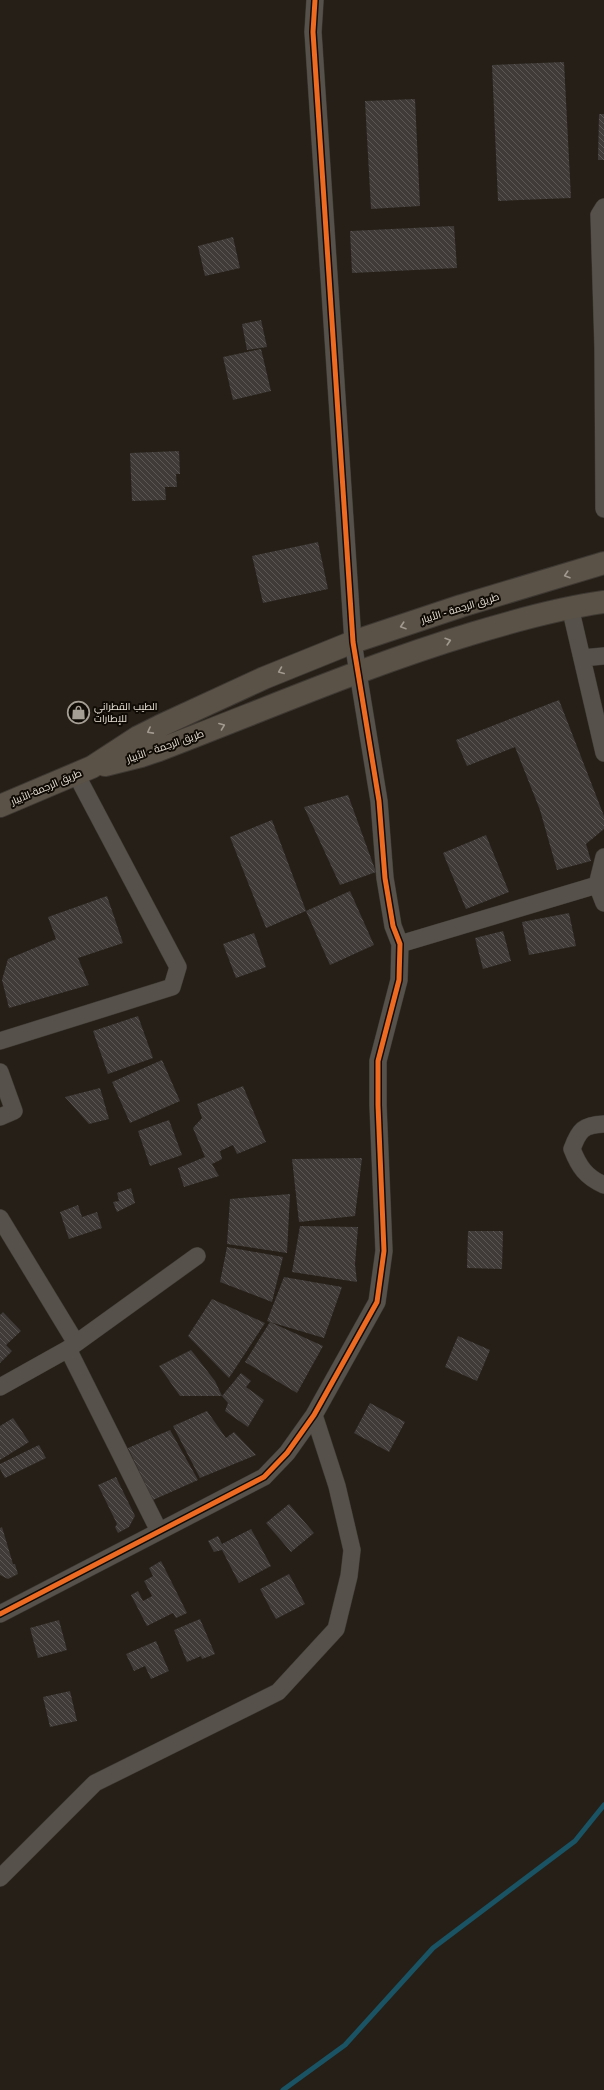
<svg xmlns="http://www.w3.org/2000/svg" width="604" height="2090" font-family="Arial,Cairo,sans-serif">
<defs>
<pattern id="building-back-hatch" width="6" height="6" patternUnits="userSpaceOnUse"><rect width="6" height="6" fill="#403a38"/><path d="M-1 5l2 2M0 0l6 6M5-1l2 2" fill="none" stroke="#5c5654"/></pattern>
</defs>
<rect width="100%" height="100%" fill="#251f17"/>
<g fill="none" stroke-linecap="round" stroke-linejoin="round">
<!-- stream -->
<path stroke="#195364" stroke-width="5" d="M 283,2090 L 345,2045 L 433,1948 L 575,1841 L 604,1805"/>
</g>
<!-- building -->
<path fill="url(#building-back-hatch)" d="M 564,62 L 571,198 L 498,201 L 492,65 Z
M 415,99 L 420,206 L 371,209 L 365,101 Z
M 599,114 L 604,114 L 604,160 L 598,160 Z
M 454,226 L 457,268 L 352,273 L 350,231 Z
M 233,237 L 240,268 L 205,276 L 198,246 Z
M 261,320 L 267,347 L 247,350 L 242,324 Z
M 261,349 L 271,391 L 233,400 L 223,357 Z
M 179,451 L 180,474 L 176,474 L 177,487 L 165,487 L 166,500 L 132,501 L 130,453 Z
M 318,542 L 328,589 L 263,603 L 252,556 Z
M 559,700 L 604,816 L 604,829 L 586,844 L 591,861 L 557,870 L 540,810 L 515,747 L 467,766 L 456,740 Z
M 348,795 L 376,872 L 340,885 L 304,807 Z
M 272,820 L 306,911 L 266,928 L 230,837 Z
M 486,835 L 509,892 L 466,909 L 443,853 Z
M 350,891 L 374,945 L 330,965 L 306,911 Z
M 107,896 L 123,943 L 78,958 L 89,985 L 9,1008 L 2,980 L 8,959 L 56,939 L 48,917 Z
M 569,913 L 576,946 L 529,955 L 522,922 Z
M 503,931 L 511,961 L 483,969 L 475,938 Z
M 254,933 L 266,967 L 236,978 L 223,944 Z
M 138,1016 L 153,1058 L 108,1074 L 93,1031 Z
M 162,1060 L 180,1101 L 130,1123 L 112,1082 Z
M 243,1086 L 266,1142 L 237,1154 L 233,1145 L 220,1151 L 222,1159 L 212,1164 L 219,1176 L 184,1187 L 178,1168 L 205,1157 L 193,1128 L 202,1118 L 197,1104 Z
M 100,1088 L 109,1119 L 89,1124 L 65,1097 Z
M 169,1120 L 182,1155 L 150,1166 L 138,1131 Z
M 362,1158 L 355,1216 L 299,1222 L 292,1159 Z
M 131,1188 L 135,1203 L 117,1212 L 113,1202 L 119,1201 L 117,1193 Z
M 290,1194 L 287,1253 L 227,1244 L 230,1199 Z
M 78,1205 L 82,1217 L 97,1212 L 102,1228 L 69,1239 L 60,1212 Z
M 300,1226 L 358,1227 L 355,1264 L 357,1282 L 292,1272 Z
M 468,1231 L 503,1231 L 502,1269 L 467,1268 Z
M 227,1247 L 283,1257 L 272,1302 L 220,1282 Z
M 284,1277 L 342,1287 L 324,1338 L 270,1322 L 323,1346 L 297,1393 L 245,1362 L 270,1322 L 267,1321 Z
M 212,1299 L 265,1323 L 229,1378 L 188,1336 Z
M 3,1312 L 21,1331 L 6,1345 L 12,1351 L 0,1363 L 0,1315 Z
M 458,1336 L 490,1350 L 477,1381 L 445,1367 Z
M 191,1350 L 215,1381 L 222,1396 L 180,1396 L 159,1366 Z
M 241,1373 L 251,1381 L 246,1387 L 264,1400 L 248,1427 L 225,1411 L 228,1403 L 222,1396 Z
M 370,1403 L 405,1422 L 389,1452 L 354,1433 Z
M 207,1411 L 226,1438 L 234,1432 L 256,1455 L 200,1478 L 173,1426 Z
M 13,1418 L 29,1442 L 0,1460 L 0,1426 Z
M 170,1430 L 198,1480 L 153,1500 L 128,1448 Z
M 39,1445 L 46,1458 L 5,1478 L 0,1469 L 0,1464 Z
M 116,1477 L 135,1516 L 129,1527 L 118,1533 L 115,1527 L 117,1524 L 98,1485 Z
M 289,1504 L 314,1533 L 291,1552 L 266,1523 Z
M 2,1527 L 13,1564 L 15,1564 L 18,1574 L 8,1579 L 0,1575 L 0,1528 Z
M 251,1529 L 271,1566 L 239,1583 L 222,1550 L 214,1552 L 208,1541 L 218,1536 L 222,1544 Z
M 161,1561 L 187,1613 L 176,1618 L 173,1613 L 147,1626 L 131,1595 L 138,1591 L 143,1601 L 152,1596 L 144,1581 L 153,1576 L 149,1568 Z
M 289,1574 L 305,1604 L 276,1619 L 260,1589 Z
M 200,1619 L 215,1654 L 202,1659 L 201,1656 L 187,1662 L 174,1630 Z
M 59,1620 L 67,1650 L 38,1658 L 30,1628 Z
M 156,1641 L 169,1671 L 151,1679 L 145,1666 L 134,1671 L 126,1654 Z
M 70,1691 L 77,1721 L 50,1727 L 43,1697 Z"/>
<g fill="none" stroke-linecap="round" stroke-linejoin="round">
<defs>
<path id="minor" d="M 604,207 L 599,215 L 603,348 L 604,509
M 570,607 L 604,753
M 582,658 L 604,656
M 597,885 L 604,903
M 400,944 L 597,885 L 604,857
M 0,1041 L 172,987 L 178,967 L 76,774
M 0,1072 L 14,1111 L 0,1117
M 604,1124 C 583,1125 579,1130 572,1149 C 579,1167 586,1177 604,1185
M 0,1218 L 76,1343
M 68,1349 L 159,1531
M 0,1387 L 68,1349 L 197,1256
M 0,1614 L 264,1477 L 287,1453 L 314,1415 L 377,1302 L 384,1251 L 378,1105 L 378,1061 L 399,980 L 400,944 L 393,926 L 385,878 L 379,801 L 353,642 L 313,32 L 315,0
M 0,1878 L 95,1783 L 278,1692 L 336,1629 L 349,1576 L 352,1550 L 337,1486 L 314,1415"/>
<path id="trunk" d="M 105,765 L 141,756 L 159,750 C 264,710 367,665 474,633 C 517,620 560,608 604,602
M 0,806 L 92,767 L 138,737 L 160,726 L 264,678 L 353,642 L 461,606 L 604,563"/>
</defs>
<!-- minor casing -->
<use href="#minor" stroke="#3e3833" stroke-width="18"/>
<!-- trunk casing -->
<use href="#trunk" stroke="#3e3833" stroke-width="24"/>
<!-- minor -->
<use href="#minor" stroke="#56514a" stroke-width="17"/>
<!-- trunk -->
<use href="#trunk" stroke="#5a5246" stroke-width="22"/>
<defs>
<path id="cycleway" d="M 0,1614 L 264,1477 L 287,1453 L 314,1415 L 377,1302 L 384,1251 L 378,1105 L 378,1061 L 399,980 L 400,944 L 393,926 L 385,878 L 379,801 L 353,642 L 313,32 L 315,0"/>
</defs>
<!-- cycleway casing -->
<use href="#cycleway" stroke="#100b05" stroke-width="8"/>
<!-- cycleway -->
<use href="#cycleway" stroke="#ed6a23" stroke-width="5"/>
</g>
<!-- one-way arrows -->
<defs><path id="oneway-chevron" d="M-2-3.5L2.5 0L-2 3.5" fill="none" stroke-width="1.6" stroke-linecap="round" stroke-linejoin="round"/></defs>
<g stroke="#a29a90">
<use href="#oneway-chevron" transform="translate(567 575) rotate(162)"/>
<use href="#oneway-chevron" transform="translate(403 626) rotate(162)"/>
<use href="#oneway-chevron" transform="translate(448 641) rotate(-17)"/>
<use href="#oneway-chevron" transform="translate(281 671) rotate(158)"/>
<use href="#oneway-chevron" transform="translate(222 726) rotate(-21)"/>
<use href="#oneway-chevron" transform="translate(150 731) rotate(152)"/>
</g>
<!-- icons -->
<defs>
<symbol id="shop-ring" viewBox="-11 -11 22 22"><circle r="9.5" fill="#100b05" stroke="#a59e95" stroke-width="1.5"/><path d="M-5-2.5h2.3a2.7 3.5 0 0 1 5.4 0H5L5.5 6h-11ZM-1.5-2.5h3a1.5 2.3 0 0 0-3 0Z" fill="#a59e95"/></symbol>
</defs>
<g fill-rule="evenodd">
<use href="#shop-ring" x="66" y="700" width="25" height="25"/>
</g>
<g text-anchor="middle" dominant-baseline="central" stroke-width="4" stroke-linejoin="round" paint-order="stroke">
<!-- street labels -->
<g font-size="10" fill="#eae3d9" stroke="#100b05">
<text transform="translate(460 608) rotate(-17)">طريق الرجمة - الأبيار</text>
<text transform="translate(165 746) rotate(-19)">طريق الرجمة - الأبيار</text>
<text transform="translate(46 787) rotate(-23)">طريق الرجمة-الأبيار</text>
</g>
<!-- poi labels -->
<g font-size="10" fill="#eae3d9" stroke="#100b05" text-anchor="start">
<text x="94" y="706">الطيب القطراني<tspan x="94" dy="12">للإطارات</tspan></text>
</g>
</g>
</svg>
